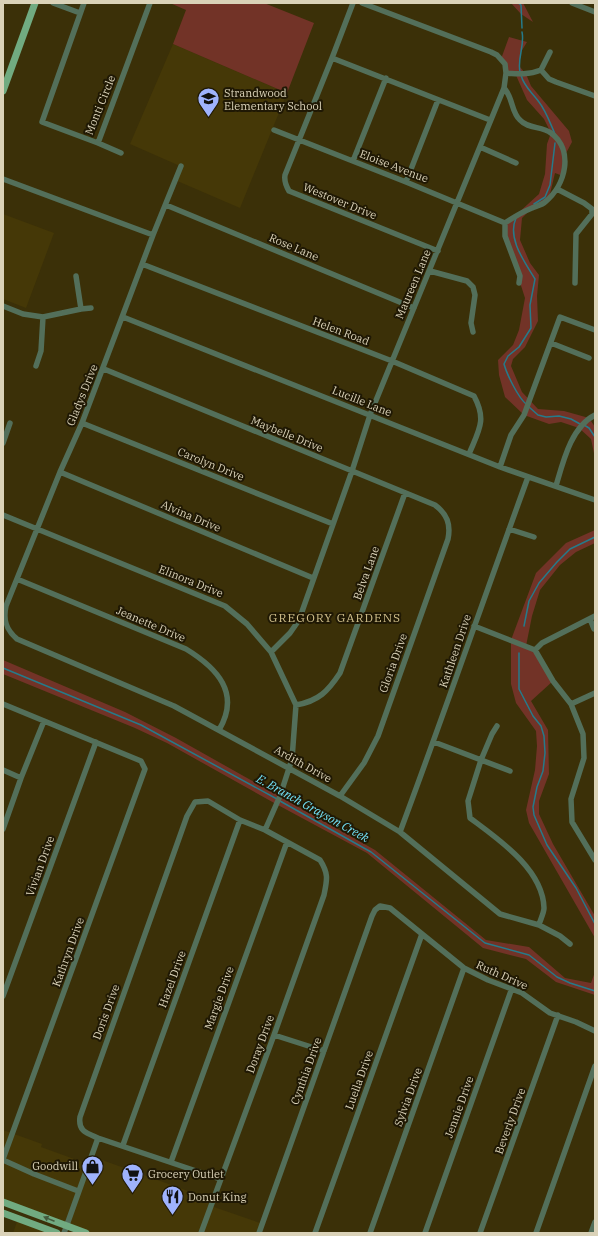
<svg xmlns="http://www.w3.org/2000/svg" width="598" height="1236" font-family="'IBM Plex Serif',serif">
<rect width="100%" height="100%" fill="#3b3008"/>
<!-- built -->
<path fill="#453807" d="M 173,44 L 287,93 L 240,208 L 175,180 L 180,166 L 130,144 Z
M 3,214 L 54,233 L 26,308 L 3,299 Z
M 3,1130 L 42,1144 L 41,1147 L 88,1164 L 91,1156 L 213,1200 L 211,1206 L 263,1224 L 259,1233 L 86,1233 L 3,1202 Z
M 18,1219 L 57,1233 L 13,1233 Z"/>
<!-- green -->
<path fill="#723327" d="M 170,3 L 264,3 L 314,23 L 287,93 L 173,44 L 186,10 Z
M 511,3 L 523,3 L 533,22 L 521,14 Z
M 509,37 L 527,42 L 521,52 L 519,66 L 526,74 L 531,86 L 569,131 L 572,142 L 565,155 L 563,176 L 555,173 L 549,198 L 533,207 L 522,218 L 520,240 L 530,263 L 539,275 L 537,296 L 538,321 L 525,347 L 513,359 L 511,366 L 522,392 L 538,409 L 564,411 L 589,418 L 595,427 L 595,458 L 591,439 L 579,428 L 561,422 L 549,424 L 524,415 L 505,397 L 499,375 L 498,360 L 513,345 L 519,330 L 525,298 L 505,236 L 505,223 L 516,215 L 539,194 L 545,174 L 547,144 L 551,133 L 544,119 L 527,100 L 515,73 L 506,73 L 501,59 Z
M 595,530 L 595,543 L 576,552 L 560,565 L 540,590 L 532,616 L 526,646 L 535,650 L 553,681 L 531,701 L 548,730 L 549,774 L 539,801 L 539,814 L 553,844 L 595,916 L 595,938 L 529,823 L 526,810 L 535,770 L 537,746 L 536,731 L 516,703 L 511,684 L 511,640 L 536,573 L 566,543 Z
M 3,660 L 125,712 L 176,738 L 375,850 L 486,940 L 529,947 L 565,978 L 591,983 L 595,972 L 595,995 L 556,982 L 526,959 L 483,948 L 367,853 L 276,804 L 167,743 L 135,728 L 3,674 Z"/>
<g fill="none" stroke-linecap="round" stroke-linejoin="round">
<!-- stream -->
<path stroke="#267b8a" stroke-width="1.5" d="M 518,3 L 521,5 L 522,28
M 520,72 C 517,58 525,46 522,32
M 521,75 C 524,87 532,92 539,102 C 546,111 550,123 555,134
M 534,204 L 545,197 L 550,185 L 555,143
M 516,218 C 507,238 524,261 535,279 L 530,305 L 531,328 L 519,347 L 508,356 L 504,364 C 507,375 518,397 526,404
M 529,407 L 538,415 L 546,417 L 559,416 L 571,419 L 580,424
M 584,425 L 589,428 L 595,437
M 524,626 L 529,601 L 539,583 L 557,562 L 570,549 L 595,537
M 519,653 L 519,689 L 533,716 L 541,726 L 544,736 L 545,753 L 543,771 L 537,787 L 533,807 L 534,815 L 547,845 L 576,888 L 595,924
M 3,668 L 141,725 L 277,799
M 280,801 L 371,852 L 485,943 L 529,955 L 557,977 L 570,983 L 595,991"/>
<!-- minor -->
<path stroke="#536f5a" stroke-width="5.5" d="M 53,3 L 80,13
M 84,3 L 42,122 L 98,143 L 121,153
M 353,3 L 332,58 L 285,175 C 284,181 286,186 289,191 L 438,251
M 572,3 L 595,12
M 332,58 L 490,120
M 541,70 L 549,79 L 556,82 L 595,96
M 506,73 C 518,74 529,75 541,70 L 550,52
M 504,88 C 513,97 511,112 520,120 C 528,129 542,126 551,133 C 574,150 566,185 545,202 C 542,205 536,206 532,208 C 522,212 514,217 505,223 L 505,236 L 520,276 L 519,283
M 274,130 L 406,182 L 505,223
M 98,143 L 150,3
M 480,147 L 516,163
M 353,161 L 386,78
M 181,166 L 153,235 L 82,423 L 60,472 L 6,606 C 3,620 6,630 17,639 L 174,706 L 340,796 L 400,832 L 500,914 L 539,925 L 560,936 L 570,944
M 3,179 L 153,235
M 406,182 L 438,100
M 557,189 L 584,203 L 592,209 L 592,214 L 576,234 L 575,283
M 166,205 L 414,308
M 142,264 L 392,361 L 474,396 C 487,420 479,430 469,454
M 430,271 L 467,281 L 473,287 L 475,295 L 471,323 L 473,332
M 76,276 L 81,309
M 3,306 L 23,314 L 43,317 L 81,309 L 91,308
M 123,317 L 500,467 L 595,500
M 551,343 L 589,358
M 36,366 L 41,351 L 43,317
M 104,369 L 435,505 C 447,514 451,524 448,539 L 378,736 L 364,763 L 340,796
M 82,423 L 333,524
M 3,443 L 10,423
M 500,467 L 511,435 L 524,415 L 560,317 L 595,330
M 60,472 L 313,578
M 556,486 C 563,462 571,427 595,415
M 3,515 L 225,606 L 247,624 L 271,652 L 296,705 L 292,759 L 280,796 L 265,830
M 509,529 L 534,537
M 17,579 L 186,649 C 217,668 241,693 219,730
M 590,619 L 594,629
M 474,626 L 535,650 L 553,681 L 571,704 L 583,734 L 584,758 L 571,799 L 572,822 L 595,860
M 535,650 L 542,643 L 595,616
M 271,652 L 290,633 L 299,620 L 352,471 L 370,415 L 504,88 L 506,73 L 505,64 L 497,55 L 491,52 L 362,3
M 3,704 L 141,761 L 145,769 L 3,1159
M 571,704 L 595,693
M 296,705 C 319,701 328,691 340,673 L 405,493
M 497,726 L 492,734 L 481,760 L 468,801 L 470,818 C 498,839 543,869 544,908 C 544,913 540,920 539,925
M 434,742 L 510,771
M 3,770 L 21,778
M 3,829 L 21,778 L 44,721
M 400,832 C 444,714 485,595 528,477
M 3,996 L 96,742
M 274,1035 L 324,1051
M 123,1145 L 240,820
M 3,1160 L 34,1174 L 78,1191
M 171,1162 L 287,842
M 64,1233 L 98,1138
M 201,1233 L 274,1035 L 324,895 C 327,880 329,874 320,860 L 265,830 L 240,820 L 208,801 L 195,802 L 187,816 L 80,1117 C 78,1131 86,1133 98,1138 L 220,1179
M 259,1233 L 372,916 L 375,910 L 380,906 L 390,908 L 464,968 L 488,980 L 522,993 L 550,1013 L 576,1022 L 595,1031
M 315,1233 L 422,934
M 370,1233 L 464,968
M 425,1233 L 512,988
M 480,1233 L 558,1015
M 536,1233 L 595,1066
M 591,1233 L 595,1222"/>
<!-- major -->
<path stroke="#71ab81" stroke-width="7" d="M 3,91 L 35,3
M 3,1202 L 86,1233
M 3,1213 L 57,1233"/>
</g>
<!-- one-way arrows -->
<defs><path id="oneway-solid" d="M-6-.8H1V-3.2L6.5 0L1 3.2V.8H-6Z"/></defs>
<use fill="#445a3c" href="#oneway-solid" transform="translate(49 1219) rotate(-158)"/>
<!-- icons -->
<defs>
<symbol id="school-pin" viewBox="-11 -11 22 30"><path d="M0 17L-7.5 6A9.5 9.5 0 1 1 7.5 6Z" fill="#9fb3fd" stroke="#1f1804"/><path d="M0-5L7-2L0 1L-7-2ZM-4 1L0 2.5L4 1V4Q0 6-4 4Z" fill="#111"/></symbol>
<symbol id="shop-pin" viewBox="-11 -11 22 30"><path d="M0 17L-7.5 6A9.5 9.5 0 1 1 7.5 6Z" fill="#9fb3fd" stroke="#1f1804"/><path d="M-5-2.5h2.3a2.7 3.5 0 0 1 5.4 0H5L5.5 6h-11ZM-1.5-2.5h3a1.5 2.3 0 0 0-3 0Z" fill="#111"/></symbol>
<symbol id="supermarket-pin" viewBox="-11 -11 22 30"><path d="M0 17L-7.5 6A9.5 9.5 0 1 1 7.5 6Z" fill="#9fb3fd" stroke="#1f1804"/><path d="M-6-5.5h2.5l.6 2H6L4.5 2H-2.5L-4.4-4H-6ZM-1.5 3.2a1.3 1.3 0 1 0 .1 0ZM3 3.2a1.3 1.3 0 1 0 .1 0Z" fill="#111"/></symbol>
<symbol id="restaurant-pin" viewBox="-11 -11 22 30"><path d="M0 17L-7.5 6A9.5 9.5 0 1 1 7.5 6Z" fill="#9fb3fd" stroke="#1f1804"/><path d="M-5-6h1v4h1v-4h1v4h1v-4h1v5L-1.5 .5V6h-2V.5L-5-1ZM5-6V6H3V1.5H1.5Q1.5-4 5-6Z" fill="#111"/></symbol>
</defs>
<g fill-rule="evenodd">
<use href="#school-pin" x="196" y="86" width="25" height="34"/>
<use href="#shop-pin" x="80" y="1154" width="25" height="34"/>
<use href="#supermarket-pin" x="120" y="1162" width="25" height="34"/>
<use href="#restaurant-pin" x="160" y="1184" width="25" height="34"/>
</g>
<g text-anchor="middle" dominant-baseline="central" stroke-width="4" stroke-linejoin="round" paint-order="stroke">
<!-- poi labels -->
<g font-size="11" fill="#dad2b8" stroke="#1f1804" text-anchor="start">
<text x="224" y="93">Strandwood<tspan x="224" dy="13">Elementary School</tspan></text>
<text x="78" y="1166" text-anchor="end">Goodwill</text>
<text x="148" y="1174">Grocery Outlet</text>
<text x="188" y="1197">Donut King</text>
</g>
<!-- street labels -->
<g font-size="11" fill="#dad2b8" stroke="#1f1804">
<text transform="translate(100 105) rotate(-68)">Monti Circle</text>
<text transform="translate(394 166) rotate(21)">Eloise Avenue</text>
<text transform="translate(340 201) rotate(22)">Westover Drive</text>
<text transform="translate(294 247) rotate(23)">Rose Lane</text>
<text transform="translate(413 284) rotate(-67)">Maureen Lane</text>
<text transform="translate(341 331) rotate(21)">Helen Road</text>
<text transform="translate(82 395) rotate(-68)">Gladys Drive</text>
<text transform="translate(362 401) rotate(22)">Lucille Lane</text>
<text transform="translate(287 434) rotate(22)">Maybelle Drive</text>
<text transform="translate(211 464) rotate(22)">Carolyn Drive</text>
<text transform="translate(191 516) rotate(23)">Alvina Drive</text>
<text transform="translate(366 573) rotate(-70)">Belva Lane</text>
<text transform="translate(191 581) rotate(22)">Elinora Drive</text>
<text transform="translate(151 624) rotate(23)">Jeanette Drive</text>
<text transform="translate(455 651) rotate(-71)">Kathleen Drive</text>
<text transform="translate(393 663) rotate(-70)">Gloria Drive</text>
<text transform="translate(303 764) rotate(29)">Ardith Drive</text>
<text transform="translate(40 866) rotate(-70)">Vivian Drive</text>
<text transform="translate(68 952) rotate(-70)">Kathryn Drive</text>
<text transform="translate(502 975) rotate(24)">Ruth Drive</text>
<text transform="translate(172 979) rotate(-70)">Hazel Drive</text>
<text transform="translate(219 998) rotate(-70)">Margie Drive</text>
<text transform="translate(106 1012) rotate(-70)">Doris Drive</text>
<text transform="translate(260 1044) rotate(-70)">Doray Drive</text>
<text transform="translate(306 1071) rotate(-70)">Cynthia Drive</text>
<text transform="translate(359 1080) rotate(-70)">Luella Drive</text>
<text transform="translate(408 1097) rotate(-70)">Sylvia Drive</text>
<text transform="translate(459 1107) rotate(-70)">Jennie Drive</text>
<text transform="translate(510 1121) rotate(-70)">Beverly Drive</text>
</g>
<!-- neighbourhood labels -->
<g font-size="12" letter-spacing="1" fill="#d0bf8b" stroke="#1f1804">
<text x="335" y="617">GREGORY GARDENS</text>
</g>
<!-- water labels -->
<g font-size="12" font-style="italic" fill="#72e1f7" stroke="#1f1804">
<text transform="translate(313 808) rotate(29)">E. Branch Grayson Creek</text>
</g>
</g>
<!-- border -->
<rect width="598" height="1236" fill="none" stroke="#dad2b8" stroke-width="8"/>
</svg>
